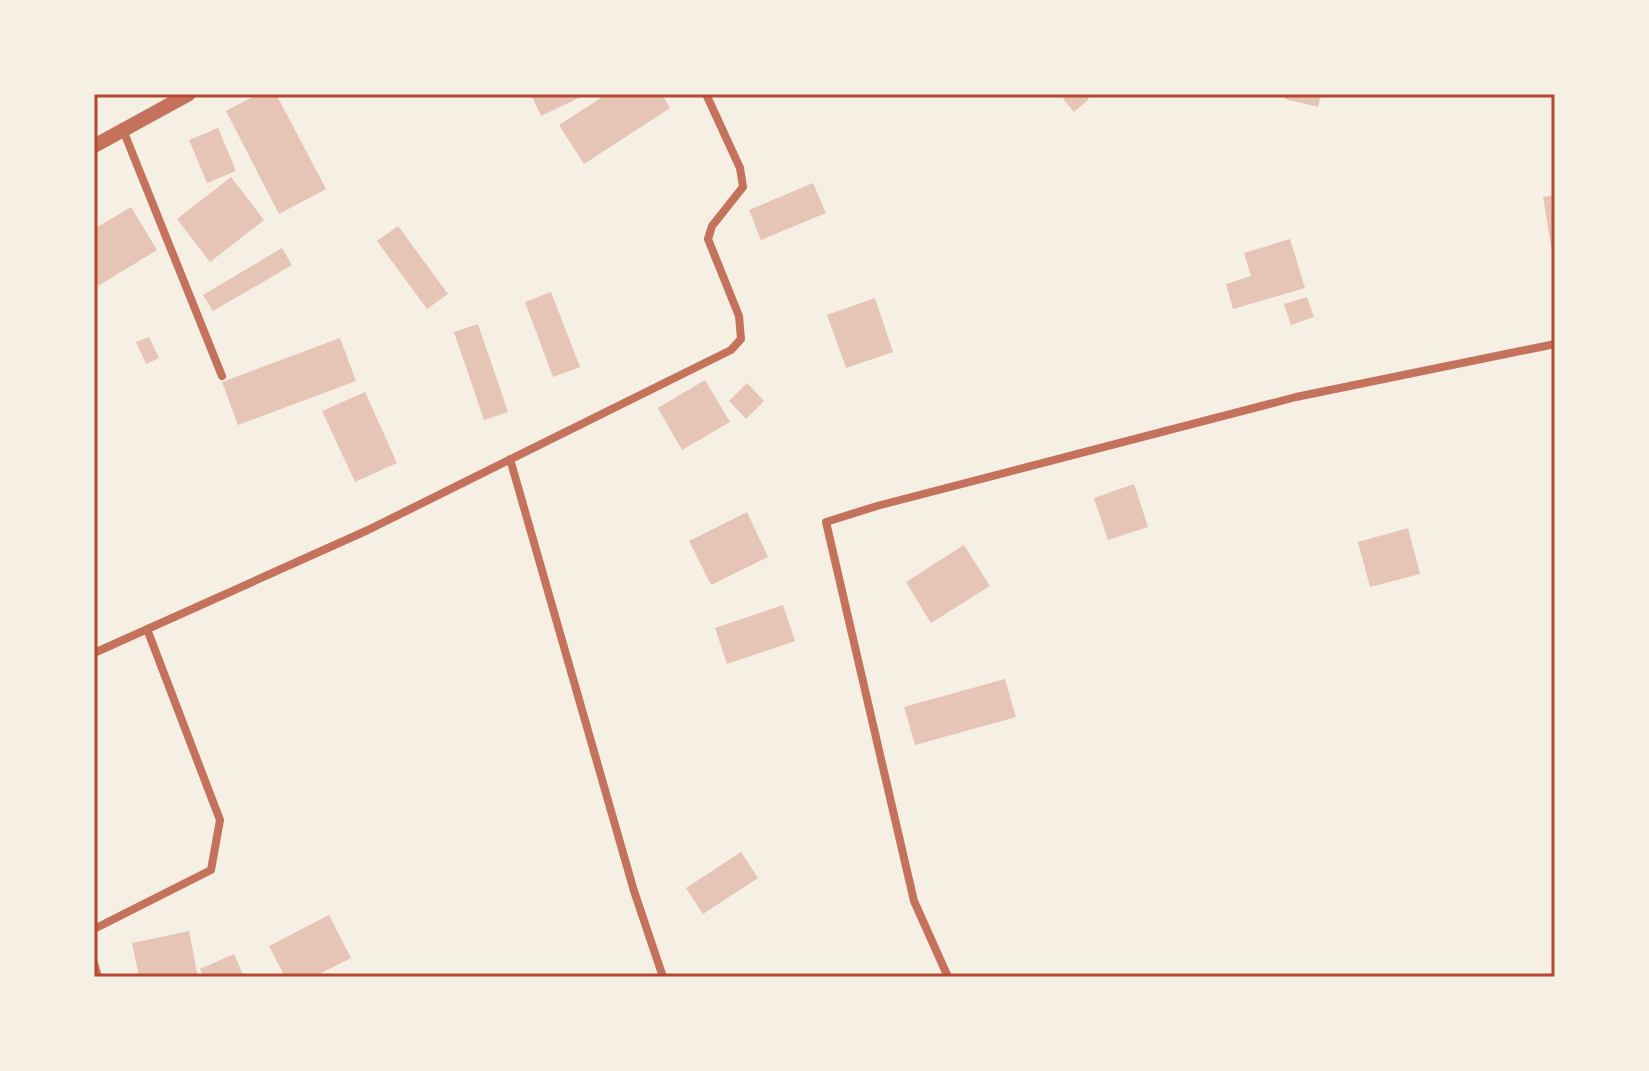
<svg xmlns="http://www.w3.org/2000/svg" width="1649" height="1071" font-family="'Roboto Condensed',sans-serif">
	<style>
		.building { fill: #e6c5b7 }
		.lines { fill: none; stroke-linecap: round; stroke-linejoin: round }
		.minor { stroke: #c5725c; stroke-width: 8 }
		.tertiary { stroke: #c5725c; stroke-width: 14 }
		.neatline { fill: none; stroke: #b5482f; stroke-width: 3 }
	</style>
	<rect width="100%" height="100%" fill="#f6efe4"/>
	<!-- building -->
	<path class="building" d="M258,94h18l50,95 -47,25 -53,-103z
		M531,94h56l-46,22z
		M607,94h55l8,14 -86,56 -25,-39z
		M1068,94h17l4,5 -15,13 -11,-13z
		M1286,94h35l-3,13 -33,-8z
		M218,128l18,43 -29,12 -18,-43z
		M231,177l33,43 -54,42 -33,-43z
		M813,183l13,30 -65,27 -12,-30z
		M1555,195v63h-2l-10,-61z
		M131,207l26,43 -59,36 -4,-7v-50z
		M398,226l50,68 -21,15 -50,-68z
		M1290,239l15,49 -72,21 -7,-25 25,-8 -7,-23z
		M282,248l10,17 -79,46 -10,-16z
		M551,292l29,75 -27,10 -28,-75z
		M1307,297l7,20 -23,8 -7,-21z
		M875,298l18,54 -47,16 -19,-53z
		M478,324l30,88 -24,8 -30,-88z
		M149,337l10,21 -13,6 -10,-22z
		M340,338l16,43 -118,44 -16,-43z
		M705,380l25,42 -48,28 -24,-42z
		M747,383l17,18 -18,18 -17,-18z
		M365,392l32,71 -42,19 -33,-71z
		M1134,484l14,43 -40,13 -14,-42z
		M747,512l21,45 -57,28 -22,-44z
		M1408,528l12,46 -50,13 -12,-45z
		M964,545l26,41 -59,37 -25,-41z
		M783,605l12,36 -68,23 -12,-36z
		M1005,679l11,38 -101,28 -11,-38z
		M741,852l17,26 -55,36 -17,-26z
		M329,915l22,43 -38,19h-28l-16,-31z
		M189,931l9,46h-59l-7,-34z
		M234,954l10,23h-41l-3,-8z"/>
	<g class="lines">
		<!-- minor -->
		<path class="minor" d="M123,130l99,246
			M510,459l124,432 29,86
			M94,653l274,-123 363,-180 10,-11 -2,-23 -31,-77 4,-13 31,-39 -3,-19 -34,-74
			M94,929l117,-59 9,-50 -73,-191
			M94,963l4,14
			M948,977l-34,-76 -88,-379 51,-16 419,-109 259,-53"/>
		<!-- tertiary -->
		<path class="tertiary" d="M94,146l95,-52"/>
	</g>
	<!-- border -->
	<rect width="1649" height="1071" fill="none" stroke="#f6efe4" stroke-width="192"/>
	<rect x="96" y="96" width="1457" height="879" class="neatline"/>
</svg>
